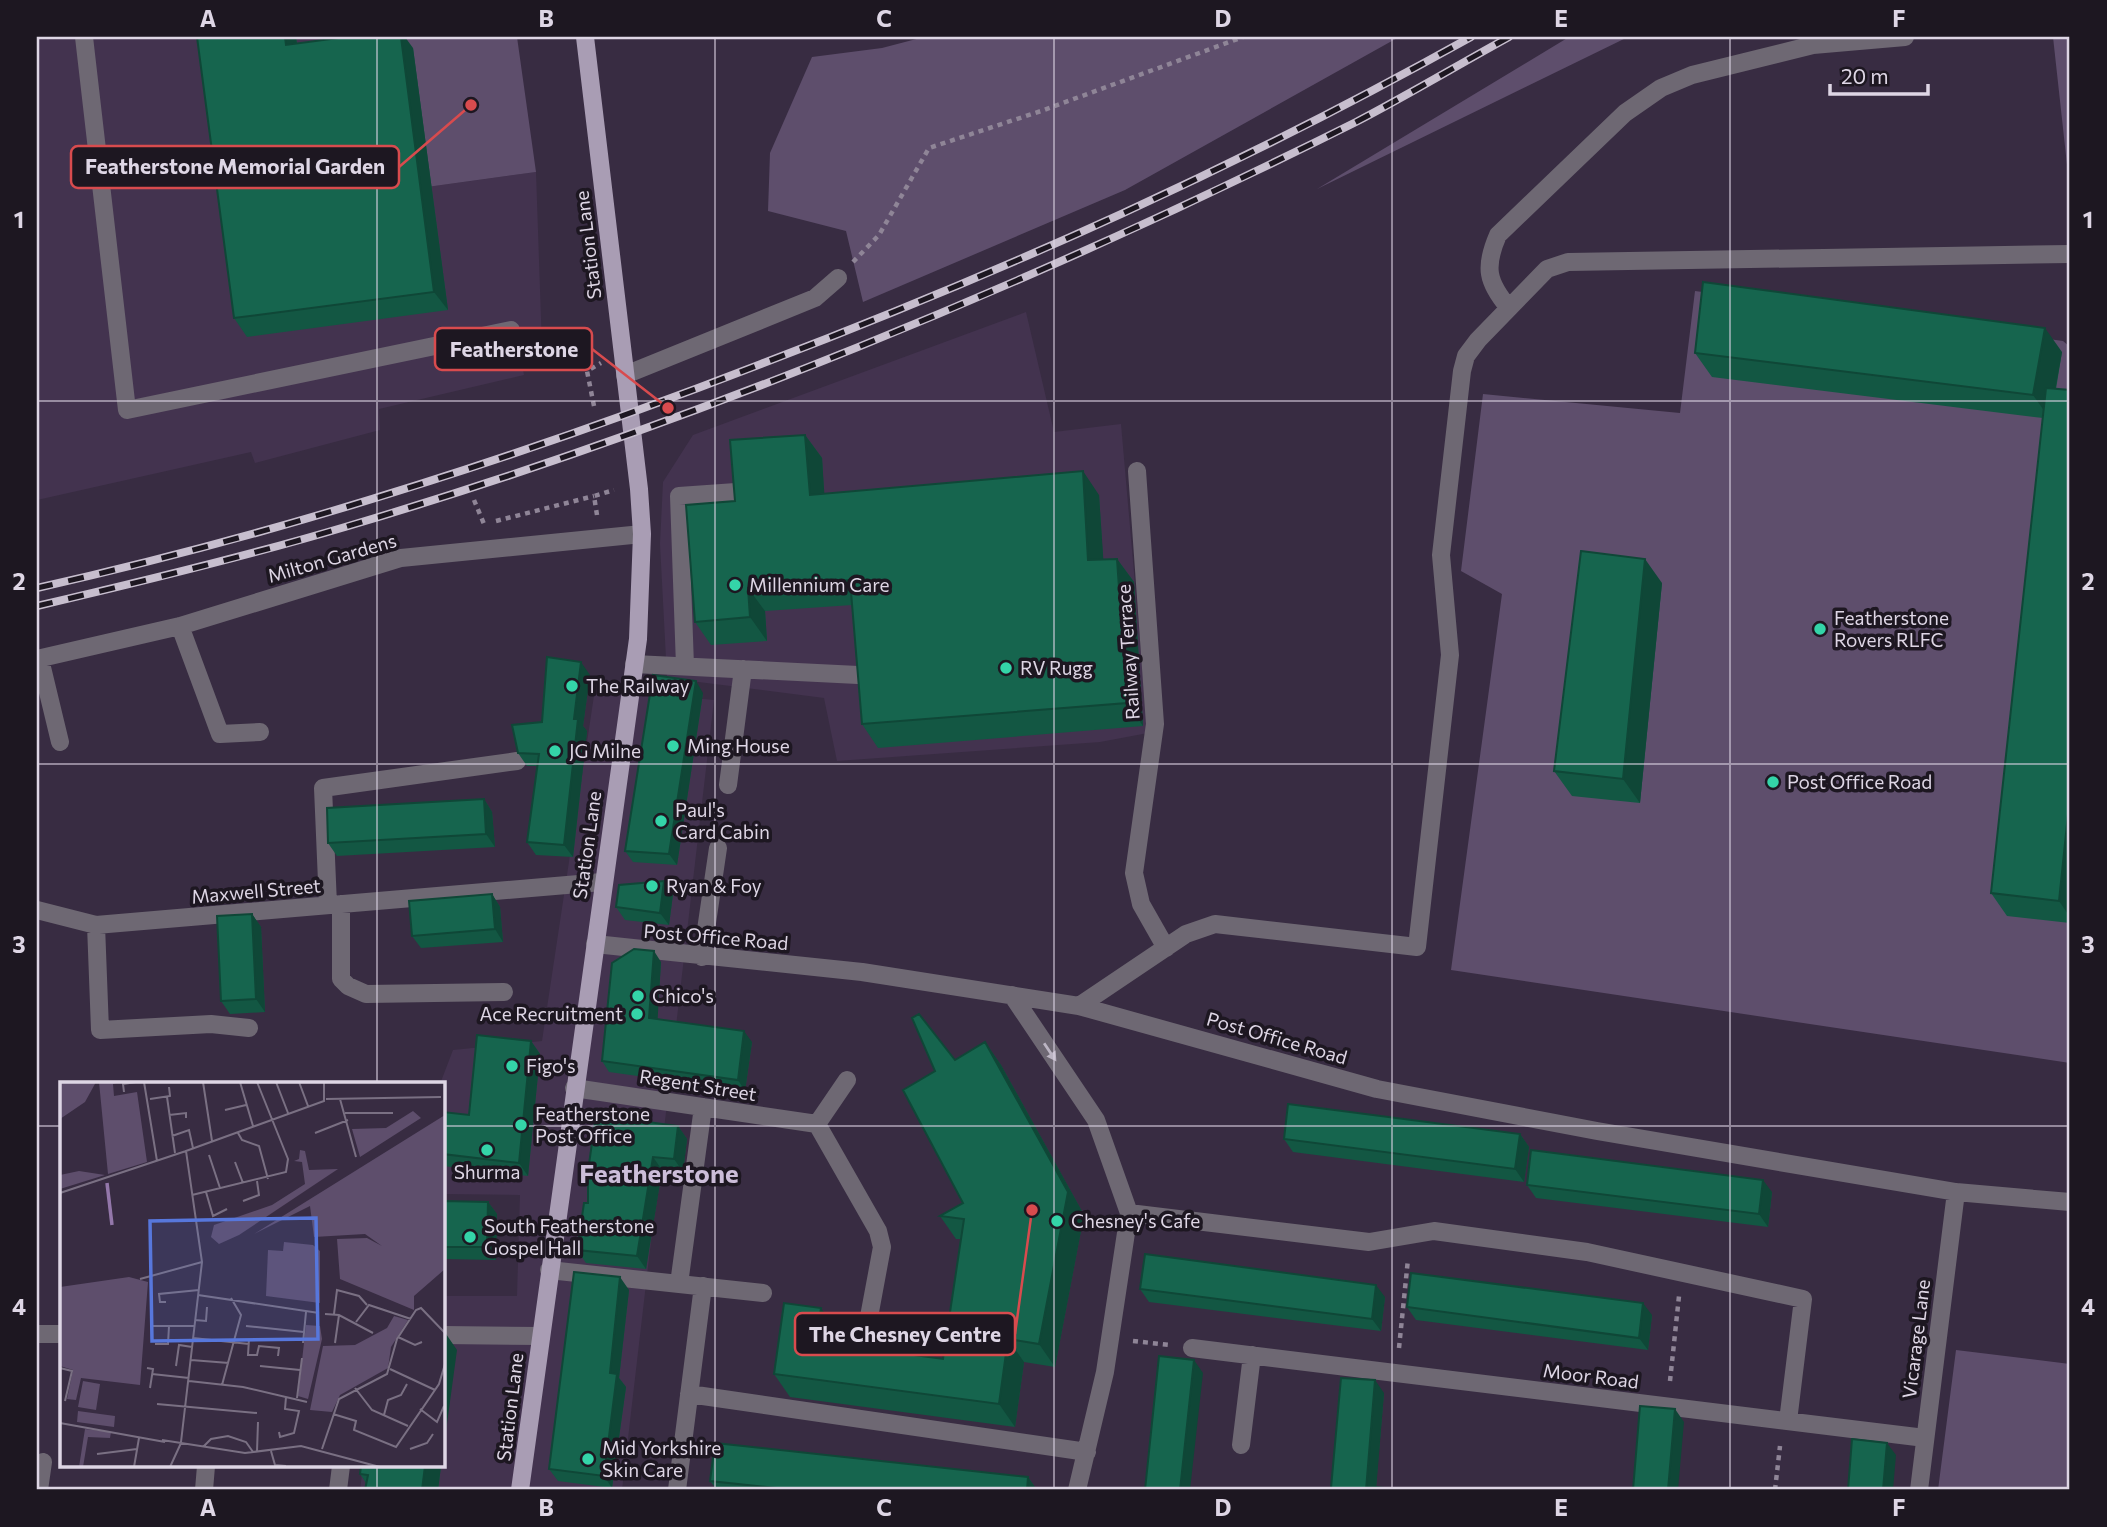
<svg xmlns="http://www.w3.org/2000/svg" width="2107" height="1527" font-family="Commissioner,sans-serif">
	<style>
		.built { fill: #43334f }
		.green { fill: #5e4e6c }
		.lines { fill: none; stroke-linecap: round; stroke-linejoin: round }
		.path { stroke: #8f8597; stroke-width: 4.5; stroke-dasharray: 5 5; stroke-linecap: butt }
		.minor { stroke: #6e6873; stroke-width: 18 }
		.major { stroke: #a99db4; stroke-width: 18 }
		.rail-casing { stroke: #c7bece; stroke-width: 8 }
		.rail { stroke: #1d1721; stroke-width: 5; stroke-dasharray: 16; stroke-linecap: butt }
		.wall { fill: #135743 }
		.shaded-wall { fill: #0f4737 }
		.building { fill: #16654e; stroke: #0f4737; stroke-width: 2 }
		.oneway { fill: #bcb5c3 }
		.grid { fill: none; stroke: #ded6e5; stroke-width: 2; stroke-opacity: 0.55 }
		.poi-dot { fill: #34d4a8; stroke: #1d1721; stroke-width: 2.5 }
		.labels { text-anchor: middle; stroke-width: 7; stroke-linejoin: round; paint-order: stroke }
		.street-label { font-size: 19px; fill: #ded6e5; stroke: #1d1721 }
		.poi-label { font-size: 19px; fill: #ded6e5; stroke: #1d1721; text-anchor: start }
		.district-label { font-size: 26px; font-weight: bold; fill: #ccbdd9; stroke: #1d1721 }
		.inset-river { fill: none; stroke: #9377aa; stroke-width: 3.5 }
		.inset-road { fill: none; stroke: #7a7083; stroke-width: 2 }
		.view { fill: #5777dc; fill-opacity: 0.15; stroke: #5777dc; stroke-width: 3.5 }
		.inset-edge { fill: none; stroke: #ded6e5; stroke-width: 3.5 }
		.leader { fill: none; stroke: #d84b4e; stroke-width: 2.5 }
		.callout-dot { fill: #d84b4e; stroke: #1d1721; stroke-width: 2.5 }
		.callout { fill: #1d1721; stroke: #d84b4e; stroke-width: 2.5 }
		.callout-label { font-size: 21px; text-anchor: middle; font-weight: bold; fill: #ded6e5 }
		.neatline { fill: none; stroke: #ded6e5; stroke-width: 2.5 }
		.grid-label { font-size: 23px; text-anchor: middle; font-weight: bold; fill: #ded6e5 }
	</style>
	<rect width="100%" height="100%" fill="#382c42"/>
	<!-- built -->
	<path class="built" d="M37,37h369l21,150 109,-15 6,176 -21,10 3,17 -145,34 1,21 -125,33 -4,-11 -214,48z
		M1026,312l28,120 67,-8 27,309 -48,9 -263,19 -13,-63 -157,-20 -7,-134 3,-62 30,-47z
		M595,689l119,11 -92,790h-262l3,-24h80v-170h74l3,-101 -77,-1 -3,-110 13,-34 89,-9z"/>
	<!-- green -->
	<path class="green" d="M406,37h111l19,135 -109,15z
		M924,37h475l-274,153 -262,112 -17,-71 -78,-20 2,-58 42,-96 70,-9z
		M1569,37h59l-311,152z
		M2053,37h17v155z
		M1695,291l368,50 7,6v716l-619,-93 51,-376 -41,-23 22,-177 197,19z
		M1956,1350l114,14v126h-132z"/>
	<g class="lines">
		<!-- path -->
		<path class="path" d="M853,262l26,-27 50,-87 112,-37 202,-74
			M594,406l-7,-35 14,-8
			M474,500l10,24
			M597,515l-3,-19 20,-6
			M496,521l98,-25
			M1133,1341l37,4
			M1399,1348l9,-89
			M1670,1381l9,-85
			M1775,1490l5,-44"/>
		<!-- minor -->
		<path class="minor" d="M84,37l43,373 384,-80
			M1509,308c-22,-26 -25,-41 -11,-73l127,-122 36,-25 31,-13 121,-30 92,-8
			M625,375l190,-77 23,-20
			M1137,471l18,253 -21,149 7,31 25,44
			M180,626l40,108 40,-2
			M37,659l143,-33 221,-68 241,-24
			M40,659l20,83
			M634,664l224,11
			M685,666l-6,-170 57,-4
			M728,785l15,-116
			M341,904v75l7,7 18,8 138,-2
			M328,905l-5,-117 194,-27
			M37,910l59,15 506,-43
			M96,925l4,105 111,-6 38,4
			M595,944l267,28 217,34 298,83 220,42 359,61 114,10
			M702,957l16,-109
			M1012,995l84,125 33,93 -24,159 -28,118
			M1079,1006l107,-72 29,-10 202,23 33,-292 -9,-100 21,-184 4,-15 12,-16 69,-71 21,-7 502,-8
			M847,1080l-30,44 61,107 4,16 -13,70 2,8 81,13
			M574,1088l243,36
			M1129,1213l240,29 65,-11 153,21 216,47 -15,122
			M549,1270l214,23
			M679,1284l24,-177
			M37,1334h24
			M443,1335l97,1
			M1192,1348l733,90
			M689,1394l398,58
			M1241,1445l11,-90
			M39,1490l4,-28
			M204,1490l2,-24
			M338,1490l3,-24
			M677,1490l26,-204
			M1919,1490l37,-298"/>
		<!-- major -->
		<path class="major" d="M520,1490l118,-851 4,-105 -3,-45 -54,-452"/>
		<defs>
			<path id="rail" d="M37,588c246,-55 489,-133 724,-224 247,-94 479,-198 710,-327
				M37,606c103,-24 207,-49 308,-79 343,-101 691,-245 1011,-405 52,-27 102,-57 153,-85"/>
		</defs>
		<!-- rail casing -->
		<use href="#rail" class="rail-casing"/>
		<!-- rail -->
		<use href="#rail" class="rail"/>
	</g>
	<!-- wall -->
	<path class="wall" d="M197,37h99l1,6 116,5 35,262 -201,27 -13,-19z
		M2062,352l-6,37 14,1v533l-63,-7 -16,-23 52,-475 -331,-41 -17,-24z
		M805,435l17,23 2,36 275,1 4,64h14l17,23 9,144 -265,22 -16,-24 -10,-119 -87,6 2,30 -56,4 -16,-23 40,-121z
		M1662,583l-22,220 -68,-7 -18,-25z
		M590,675l-7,51 4,5 -14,126 -37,-2 -9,-13 10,-76h-10l-9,-13 24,-31z
		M703,693l-26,172 -44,-3 -8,-11z
		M484,799l8,13 3,35 -158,9 -9,-13z
		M492,894l8,13 3,35 -82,6 -9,-12z
		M673,894l-4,31 -44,-5 -9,-13z
		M252,914l9,13 4,85 -35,2 -9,-13z
		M661,962l-4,57 95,23 -7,49 -136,-19 -7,-11z
		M531,1041l9,13 -12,122 -85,-10v-54l26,3z
		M985,1042l16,23 83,150 -29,152 -31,-5 -9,65 -225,-30 -16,-23 63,-43 -2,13 108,15 18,-120h-5l-16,-23 23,-13 -28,-132z
		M678,1126l9,13 -4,33 -21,-2 -16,99 -60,-6 -9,-13 11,-47z
		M1520,1134l9,13 -5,35 -231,-30 -9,-13z
		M1527,1185l245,7 -4,35 -232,-29z
		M443,1201l45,1 9,12 -1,46 -53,-1z
		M1140,1289l245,8 -4,34 -232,-29z
		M629,1290l-10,88 7,9 -14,101 -54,-7 -9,-12z
		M1407,1307l245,8 -4,35 -232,-30z
		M1384,1393l-8,94 28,3h-71l-2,-2z
		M361,1466h80l-3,24h-73l1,-7 -6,-9z
		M1028,1477l9,13h-320l-7,-9z"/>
	<!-- shaded-wall -->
	<path class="shaded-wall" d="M285,37h11l3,26 -13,-18z
		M401,37h4l8,11 35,262 -14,-18z
		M2045,328l17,24 -12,67 -17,-24z
		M805,435l17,23 4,61 -16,-24z
		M1083,471l16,24 6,89 -17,-24z
		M1117,559l17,23 9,144 -16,-23z
		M1645,559l17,24 -22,220 -17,-24z
		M748,588l17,23 2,30 -17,-24z
		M581,662l9,13 -7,51 4,5 -14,126 -9,-12 10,-126z
		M696,681l7,12 -26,172 -8,-11z
		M2070,795v122l-11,-16z
		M484,799l8,13 3,35 -9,-13z
		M664,881l9,13 -4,31 -9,-12z
		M492,894l8,13 3,35 -8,-13z
		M252,914l9,13 4,85 -9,-13z
		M654,951l7,11 -4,67 -8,-11z
		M744,1031l8,11 -7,49 -7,-11z
		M531,1041l9,13 -12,122 -9,-13z
		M985,1042l16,23 83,150 -29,152 -16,-23z
		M678,1126l9,13 -4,33 -9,-13z
		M1520,1134l9,13 -5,35 -9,-13z
		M653,1157l9,13 -16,99 -9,-13z
		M1763,1180l9,12 -4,35 -9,-13z
		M488,1202l9,12 -1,46 -9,-13z
		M620,1277l9,13 -10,88 7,9 -14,101 -8,-12 6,-103z
		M1376,1285l9,12 -4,34 -9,-12z
		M1643,1303l9,12 -4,35 -9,-12z
		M821,1308l16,23 -5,34 -16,-23z
		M444,1331l13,19 -14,103v-115z
		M1008,1339l16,23 -9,65 -16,-23z
		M1194,1360l9,13 -13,117h-10z
		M1375,1380l9,13 -8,97h-10z
		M1675,1409l9,13 -6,68h-10z
		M1887,1443l9,12 -3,35h-10z
		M425,1466h16l-3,24h-16z
		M1028,1477l9,13h-10z"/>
	<!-- building -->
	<path class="building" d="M197,37h88l1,8 60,-8h55l33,255 -200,26z
		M1703,282l342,46 -12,67 -338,-42z
		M2046,388l24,2v405l-11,106 -68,-8z
		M805,435l5,60 273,-24 5,89 29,-1 10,144 -265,21 -12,-144 -102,8 2,29 -55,5 -9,-117 49,-4 -5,-61z
		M1581,551l64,8 -22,220 -69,-8z
		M547,657l34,5 -7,57h4l-14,126 -37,-3 12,-88 -21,-1 -6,-28 30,-3z
		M653,675l43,6 -27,173 -44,-3z
		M484,799l2,35 -158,9 -1,-35z
		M664,881l-4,32 -44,-6 3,-22z
		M492,894l3,35 -83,7 -3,-35z
		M252,914l4,85 -35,2 -4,-85z
		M634,949l20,2 -5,67 95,13 -6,49 -136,-19 10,-98z
		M919,1014l36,46 30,-18 83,150 -29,152 -31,-5 -9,65 -225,-30 10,-71 37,5 -5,34 127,17 21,-140 -24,-3 23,-13 -60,-113 32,-19 -23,-53z
		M477,1035l54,6 -12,122 -76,-9v-42l26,3z
		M1288,1104l232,30 -5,35 -231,-30z
		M596,1115l82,11 -4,33 -21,-2 -16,99 -60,-6 7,-47h4v-32z
		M1531,1150l232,30 -4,34 -232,-29z
		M443,1201l45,1 -1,45h-44z
		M1145,1254l231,31 -4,34 -232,-30z
		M574,1272l46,5 -10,96 7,1 -13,102 -55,-7z
		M1411,1273l232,30 -4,35 -232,-31z
		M1159,1356l35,4 -14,130h-35z
		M1341,1378l34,2 -9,110 -35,-2z
		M1640,1406l35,3 -7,81h-35z
		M1852,1439l35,4 -4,47h-35z
		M715,1443l313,34 -1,13h-231l-86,-9z
		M361,1466h64l-3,24h-57l3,-15 -8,-1z
		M1374,1487l30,3h-30z"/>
	<!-- one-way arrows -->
	<defs><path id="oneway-solid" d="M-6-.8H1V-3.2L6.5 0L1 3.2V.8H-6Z" transform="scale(1.75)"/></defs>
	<use class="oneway" href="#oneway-solid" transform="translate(1050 1052) rotate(56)"/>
	<!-- grid -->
	<path class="grid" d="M377,37v1047M715,37v1453M1054,37v1453M1392,37v1453M1730,37v1453M37,401h2033M37,764h2033M37,1126h24M443,1126h1627M377,1466v24"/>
	<!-- markers -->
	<g class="poi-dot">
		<circle cx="735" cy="585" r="7"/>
		<circle cx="1820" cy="629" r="7"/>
		<circle cx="1006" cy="668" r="7"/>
		<circle cx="572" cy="686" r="7"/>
		<circle cx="673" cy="746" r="7"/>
		<circle cx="555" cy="751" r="7"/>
		<circle cx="1773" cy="782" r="7"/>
		<circle cx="661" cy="821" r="7"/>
		<circle cx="652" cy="886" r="7"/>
		<circle cx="638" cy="996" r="7"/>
		<circle cx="637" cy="1014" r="7"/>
		<circle cx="512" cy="1066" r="7"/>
		<circle cx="521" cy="1125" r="7"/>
		<circle cx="487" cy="1150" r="7"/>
		<circle cx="1057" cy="1221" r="7"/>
		<circle cx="470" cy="1237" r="7"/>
		<circle cx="588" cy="1459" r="7"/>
	</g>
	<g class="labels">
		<!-- street labels -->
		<g class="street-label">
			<text transform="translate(588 245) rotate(-97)" y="7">Station Lane</text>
			<text transform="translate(332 558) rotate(-16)" y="7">Milton Gardens</text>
			<text transform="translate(1128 652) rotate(-94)" y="7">Railway Terrace</text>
			<text transform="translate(587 845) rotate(-82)" y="7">Station Lane</text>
			<text transform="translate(256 891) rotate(-5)" y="7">Maxwell Street</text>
			<text transform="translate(716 937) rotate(5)" y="7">Post Office Road</text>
			<text transform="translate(1277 1038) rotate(16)" y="7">Post Office Road</text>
			<text transform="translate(698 1085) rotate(9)" y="7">Regent Street</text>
			<text transform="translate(1916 1339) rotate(-83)" y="7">Vicarage Lane</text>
			<text transform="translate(1591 1376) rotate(7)" y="7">Moor Road</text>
			<text transform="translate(510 1407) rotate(-83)" y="7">Station Lane</text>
		</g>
		<!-- poi labels -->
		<g class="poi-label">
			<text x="749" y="592">Millennium Care</text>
			<text x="1834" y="625">Featherstone<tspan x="1834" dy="22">Rovers RLFC</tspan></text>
			<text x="1020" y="675">RV Rugg</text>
			<text x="586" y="693">The Railway</text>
			<text x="687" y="753">Ming House</text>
			<text x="569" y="758">JG Milne</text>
			<text x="1787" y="789">Post Office Road</text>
			<text x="675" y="817">Paul's<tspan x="675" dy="22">Card Cabin</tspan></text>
			<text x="666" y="893">Ryan &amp; Foy</text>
			<text x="652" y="1003">Chico's</text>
			<text x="623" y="1021" text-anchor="end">Ace Recruitment</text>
			<text x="526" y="1073">Figo's</text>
			<text x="535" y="1121">Featherstone<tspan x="535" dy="22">Post Office</tspan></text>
			<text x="487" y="1179" text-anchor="middle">Shurma</text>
			<text x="1071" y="1228">Chesney's Cafe</text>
			<text x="484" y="1233">South Featherstone<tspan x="484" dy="22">Gospel Hall</tspan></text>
			<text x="602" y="1455">Mid Yorkshire<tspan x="602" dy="22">Skin Care</tspan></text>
		</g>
		<!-- district labels -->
		<g class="district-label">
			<text x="659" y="1183">Featherstone</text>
		</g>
	</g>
	<!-- overview -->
	<g transform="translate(60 1082)">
		<rect width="385" height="385" fill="#382c42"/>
		<path d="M0,0h36l-11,20 -25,17zM39,0h21l-7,2 1,12 23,-4 10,70 -39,12zM353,29l8,7 -61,39 -8,-28 34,-1zM385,33v154l-31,27v14l-74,-31 -3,-40 30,-1 15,8 -17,-12 -51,3 -4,-31 -56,28zM240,68l5,1 4,19 29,-1 -99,66 -20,9 -8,-7 3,-12 58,-20 33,-21 -3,-22 -8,-1 5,-2zM19,89l26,4 -45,14v-14zM224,160l29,3 7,6v52l-54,-7 2,-46 15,1zM69,195l19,5 -8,103 -59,-7 -5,22 -9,-1 6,-29 -13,-4v-79zM334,234l14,4 -17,27 -3,21 -48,27 -8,17 -22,-2 13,-64 32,-1 32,-17zM246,243l14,1 2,13 -14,60 -10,-3zM23,299l17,3 -4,26 -18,-3zM18,329l37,5 -1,11 -37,-5zM25,347l26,3 -1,6 -22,-1 -5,30h-4z" fill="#5e4e6c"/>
		<path class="inset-river" d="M47,101l5,42"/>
		<path class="inset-road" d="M84,0l13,79M143,0l9,59M180,0l13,44M216,0l12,31M239,0l9,24M64,10l-1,-8 13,-2M107,15l8,56M90,17l20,-3 -1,-9M266,17l115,-2M280,17l16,58M165,28l21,-5M285,31h48M109,33l17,-2v5M178,51l4,7 17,6 9,33M255,51l33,-13M112,54l17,-6 4,18M149,73l11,33M175,80l8,21M146,110l7,24 14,-7M0,111l126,-42M132,113l94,-23 2,-13 -31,-77M183,119l16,-6 -2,-14M80,197l62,-17M138,213l121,18M106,220h-6l-1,-8 40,-4M265,232l14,1 34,18M274,232l3,-24 22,6 8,9M135,238l11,1 1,-14M296,240l13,-17 42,14M90,244h45M186,244l58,6M338,255l17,8 7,-3M133,256l56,6M189,257l-1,16h9l2,-9 20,2 -1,8M243,261l3,-31M275,261l4,-28M95,262h13l1,-18M131,278l38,3M116,284l3,-21 13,2M200,284l40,4M0,286l12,3 -7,30M87,286l6,1 -3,19M330,287l45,21M92,292l37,4M129,299l54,6 64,15M162,303l19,-70 -10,-17M295,306l17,22 36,16M237,316l5,-40M97,322l100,9M360,327l17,13 7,-16M273,332l23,7 -2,9 42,17 43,-63 6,-20M324,333l4,-15 13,-5 6,-11M0,341l105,19M219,350l1,5 14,-4 5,-22 -14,-2 1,-12M102,358l83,13 56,-7 79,21M121,360l21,-180 -16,-111 138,-50v-19M143,365l8,-8 17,-3 18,6 7,10M262,367l17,-50 48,-25 10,-35 19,-29 5,-2 24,25M350,367l17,-6 6,-9M197,369l1,-29M211,369l4,14 11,1M37,372l40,-5M74,385l5,-29M110,385l11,-24"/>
		<path class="view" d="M256,136l2,121 -166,2 -2,-120z"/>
		<rect width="385" height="385" class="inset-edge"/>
	</g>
	<!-- callouts -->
	<path class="leader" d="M471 105L399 167M668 408L592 349M1032 1210L1015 1334"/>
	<g class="callout-dot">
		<circle cx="471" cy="105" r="7"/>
		<circle cx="668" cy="408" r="7"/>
		<circle cx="1032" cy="1210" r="7"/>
	</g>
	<g class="callout">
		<rect x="71" y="146" width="328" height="42" rx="7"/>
		<rect x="435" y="328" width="157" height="42" rx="7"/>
		<rect x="795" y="1313" width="220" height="42" rx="7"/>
	</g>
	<g class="callout-label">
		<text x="235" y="174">Featherstone Memorial Garden</text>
		<text x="514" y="357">Featherstone</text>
		<text x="905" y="1342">The Chesney Centre</text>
	</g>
	<!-- border -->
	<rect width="2107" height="1527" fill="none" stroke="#1d1721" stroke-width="77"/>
	<!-- scale -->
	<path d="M1830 84v10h98v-10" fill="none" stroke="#ded6e5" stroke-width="3.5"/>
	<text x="1841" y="84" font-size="21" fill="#ded6e5" stroke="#1d1721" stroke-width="5" paint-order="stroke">20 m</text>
	<rect x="38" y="38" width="2030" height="1450" class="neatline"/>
	<g class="grid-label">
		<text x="208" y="27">A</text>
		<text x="546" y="27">B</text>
		<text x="884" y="27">C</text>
		<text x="1223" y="27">D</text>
		<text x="1561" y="27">E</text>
		<text x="1899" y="27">F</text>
		<text x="19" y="228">1</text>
		<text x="2088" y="228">1</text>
		<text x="19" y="590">2</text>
		<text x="2088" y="590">2</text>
		<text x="19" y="953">3</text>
		<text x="2088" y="953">3</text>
		<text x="19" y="1315">4</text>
		<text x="2088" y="1315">4</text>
		<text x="208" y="1516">A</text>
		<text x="546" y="1516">B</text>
		<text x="884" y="1516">C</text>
		<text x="1223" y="1516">D</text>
		<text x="1561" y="1516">E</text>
		<text x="1899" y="1516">F</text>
	</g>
</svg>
